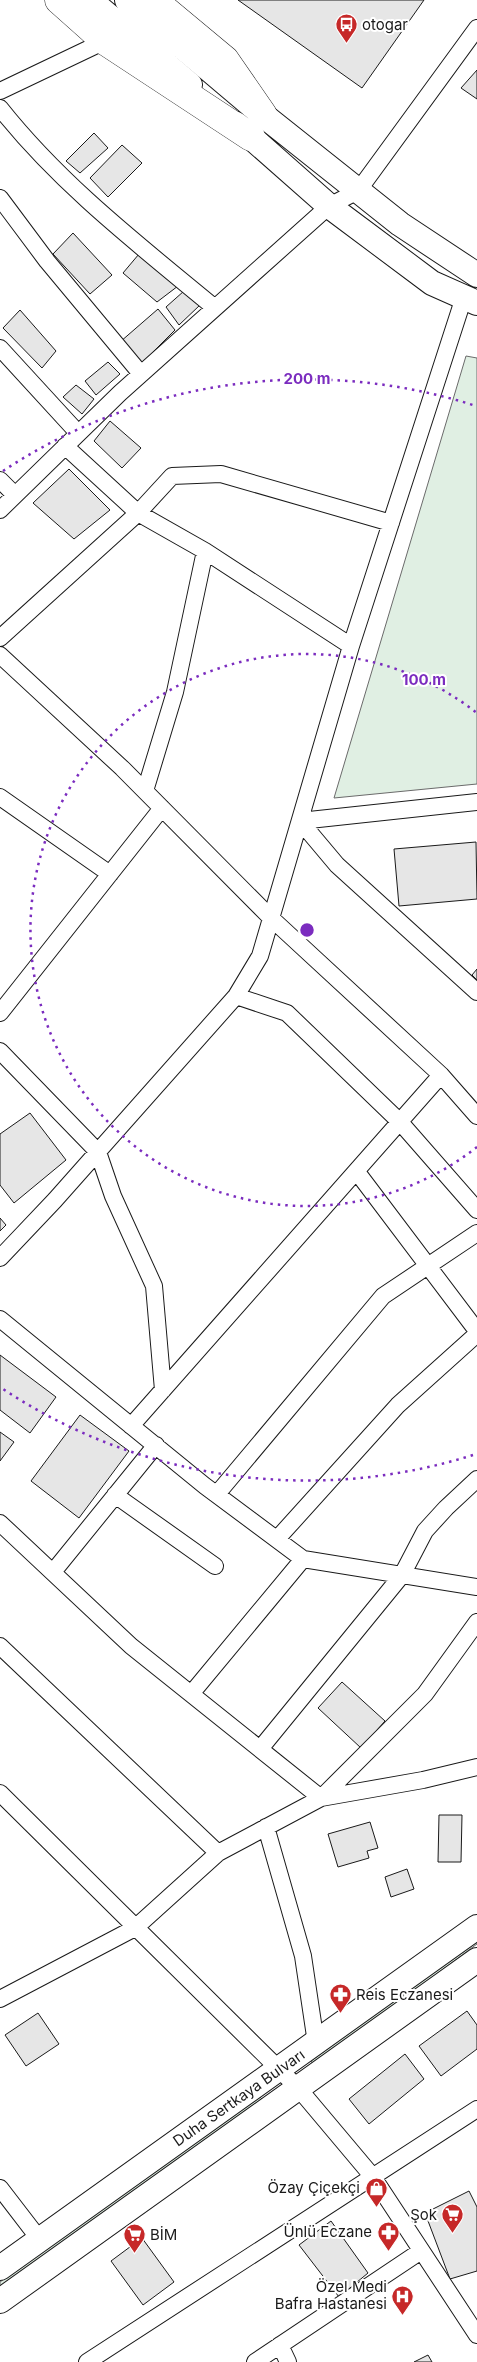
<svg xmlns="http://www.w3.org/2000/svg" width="477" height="2362" font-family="Inter,sans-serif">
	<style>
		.green { fill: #e0efe3; stroke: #6a6a6a }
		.building { fill: #e6e6e6; stroke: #1a1a1a }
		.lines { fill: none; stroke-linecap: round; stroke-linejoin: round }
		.street-casing { stroke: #1a1a1a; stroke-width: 18 }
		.secondary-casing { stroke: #1a1a1a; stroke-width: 26 }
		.highway-casing { stroke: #1a1a1a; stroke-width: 29 }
		.street { stroke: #fff; stroke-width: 16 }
		.secondary { stroke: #fff; stroke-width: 24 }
		.highway { stroke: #fff; stroke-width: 28 }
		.ring { fill: none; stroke: #7b2cbf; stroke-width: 2.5; stroke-dasharray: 2.5 5 }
		.labels { text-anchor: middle; stroke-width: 4; stroke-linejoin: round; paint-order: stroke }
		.poi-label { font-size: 15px; fill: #1a1a1a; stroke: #fff; text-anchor: end }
		.street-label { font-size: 15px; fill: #1a1a1a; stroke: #fff }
		.centre { fill: #7b2cbf; stroke: #fff; stroke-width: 2.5 }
		.ring-label { font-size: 15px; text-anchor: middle; font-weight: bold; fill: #7b2cbf; stroke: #fff; stroke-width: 4; stroke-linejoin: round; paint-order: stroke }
	</style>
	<rect width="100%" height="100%" fill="#fff"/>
	<!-- green -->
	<path class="green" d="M466,356l11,2v426l-143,14z
		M477,1938v6l-163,121 -3,-4z
		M260,2097l3,3 -263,188v-6z"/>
	<!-- building -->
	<path class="building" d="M238,0h186l-62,88z
		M477,70v29l-16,-11z
		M94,133l14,15 -28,25 -14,-12z
		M122,145l20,18 -34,34 -18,-19z
		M73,233l39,42 -22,19 -37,-40z
		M139,254l39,32 -21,16 -34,-29z
		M184,291l16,14 -21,20 -13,-18z
		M158,309l17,21 -33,33 -22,-21z
		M20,310l36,41 -14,17 -39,-40z
		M108,362l12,12 -24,21 -11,-14z
		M76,385l18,14 -12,15 -19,-17z
		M110,421l31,27 -19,20 -28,-27z
		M69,469l41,41 -36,29 -41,-36z
		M476,842l1,57 -78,7 -5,-57z
		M477,969v11l-5,-5z
		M30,1113l36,47 -52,43 -14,-18v-51z
		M0,1218l6,7 -6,6z
		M0,1355l56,42 -26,36 -30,-23z
		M80,1415l49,36 -50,67 -48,-37z
		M0,1432l14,10 -14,19z
		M342,1682l43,39 -24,27 -43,-40z
		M439,1815h23l-1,47h-23z
		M370,1822l8,26 -11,3 2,7 -31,9 -10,-33z
		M407,1869l7,20 -23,8 -6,-20z
		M467,2011l10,14v24l-36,27 -22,-30z
		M38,2013l21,31 -33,22 -21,-31z
		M405,2054l19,25 -55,45 -20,-25z
		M469,2191l8,16v64l-27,8 -25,-66z
		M331,2221l37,52 -29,24 -40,-52z
		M142,2238l32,44 -31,23 -32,-44z
		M428,2355l4,7h-18z"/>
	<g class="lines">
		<defs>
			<path id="street" d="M0,91l105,-50
				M0,108c61,77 139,137 215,200
				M0,198l47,63 94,113
				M0,348l78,85
				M65,446l73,67 34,-37 49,-2 170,49
				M0,480l15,15
				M0,510l120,-117 209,-187 29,-15 119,-163
				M0,638l138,-125 67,38 146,95
				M0,655l122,113 149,150 170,157 36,41
				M145,791l30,-99 30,-141
				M0,797l110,77
				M300,821l37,44 140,127
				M300,821l177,-19
				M236,996l51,17 113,109 77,88
				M0,1013l162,-205
				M0,1051l98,101 15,44 41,90 9,104
				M357,1172l120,159
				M0,1258l55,-58 181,-204 24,-40 91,-310 113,-349
				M0,1319l205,167 98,73 174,28
				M131,1426l310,-351
				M217,1494l166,-198 94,-63
				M115,1495l100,71
				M0,1523l131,123 190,152 102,-18 54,-13
				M277,1539l121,-134 79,-71
				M53,1572l103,-127
				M0,1646l218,207
				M191,1694l112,-135
				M260,1749l142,-174 23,-44 21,-23 31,-29
				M0,1793l299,296 74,88 104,158
				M266,1827l37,129 13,87
				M0,1999l135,-71 83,-75 103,-55 104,-104 52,-72
				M0,2188l40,52
				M280,2345l8,17
				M87,2362l390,-253
				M255,2362l166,-111"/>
			<path id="secondary" d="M90,0l100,85
				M127,0l136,115 137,109 77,51
				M236,124l93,82 103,77 45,20
				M0,2268l477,-341
				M0,2301l477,-341"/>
			<path id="highway" d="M59,0l46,41 146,96
				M153,0l72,60 38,55"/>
		</defs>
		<!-- street casing -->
		<use href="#street" class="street-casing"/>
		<!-- secondary casing -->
		<use href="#secondary" class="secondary-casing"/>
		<!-- highway casing -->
		<use href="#highway" class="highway-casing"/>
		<!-- street -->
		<use href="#street" class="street"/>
		<!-- secondary -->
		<use href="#secondary" class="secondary"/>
		<!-- highway -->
		<use href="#highway" class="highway"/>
	</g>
	<!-- distance rings -->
	<g class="ring">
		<path d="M477 1147A276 276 0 1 1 477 713"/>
		<path d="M473 1455A551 551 0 0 1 3 1389M3 471A551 551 0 0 1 473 405"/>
	</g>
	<!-- icons -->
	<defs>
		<symbol id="bus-pin" viewBox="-11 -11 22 30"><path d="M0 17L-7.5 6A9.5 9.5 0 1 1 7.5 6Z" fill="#c62828" stroke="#fff"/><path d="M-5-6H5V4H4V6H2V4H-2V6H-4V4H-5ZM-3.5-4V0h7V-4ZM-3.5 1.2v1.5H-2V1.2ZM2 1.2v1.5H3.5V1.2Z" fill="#fff"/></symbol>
		<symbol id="pharmacy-pin" viewBox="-11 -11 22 30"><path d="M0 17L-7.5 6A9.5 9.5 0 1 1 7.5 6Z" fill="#c62828" stroke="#fff"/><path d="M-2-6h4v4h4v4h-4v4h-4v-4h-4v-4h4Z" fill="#fff"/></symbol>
		<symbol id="shop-pin" viewBox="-11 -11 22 30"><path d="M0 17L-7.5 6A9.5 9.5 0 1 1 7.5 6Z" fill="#c62828" stroke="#fff"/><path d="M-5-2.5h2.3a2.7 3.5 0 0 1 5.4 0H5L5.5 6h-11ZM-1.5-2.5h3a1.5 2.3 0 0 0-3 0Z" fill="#fff"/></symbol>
		<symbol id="supermarket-pin" viewBox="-11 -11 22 30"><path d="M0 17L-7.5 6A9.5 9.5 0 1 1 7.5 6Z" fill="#c62828" stroke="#fff"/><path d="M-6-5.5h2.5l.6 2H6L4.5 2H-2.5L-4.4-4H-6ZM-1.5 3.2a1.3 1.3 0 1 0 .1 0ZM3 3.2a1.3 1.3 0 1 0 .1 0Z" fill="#fff"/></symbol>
		<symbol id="hospital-pin" viewBox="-11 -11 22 30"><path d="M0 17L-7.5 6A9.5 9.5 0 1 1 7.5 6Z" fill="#c62828" stroke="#fff"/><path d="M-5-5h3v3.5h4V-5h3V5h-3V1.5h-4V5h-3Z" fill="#fff"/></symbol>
	</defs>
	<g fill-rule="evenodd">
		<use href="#bus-pin" x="334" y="12" width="25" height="34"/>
		<use href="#pharmacy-pin" x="328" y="1982" width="25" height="34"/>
		<use href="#shop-pin" x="364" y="2176" width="25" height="34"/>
		<use href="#supermarket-pin" x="440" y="2202" width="25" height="34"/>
		<use href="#pharmacy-pin" x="376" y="2220" width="25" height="34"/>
		<use href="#supermarket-pin" x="122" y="2222" width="25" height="34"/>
		<use href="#hospital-pin" x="390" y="2284" width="25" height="34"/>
	</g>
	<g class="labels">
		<!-- poi labels -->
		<g class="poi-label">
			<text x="362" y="30" text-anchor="start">otogar</text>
			<text x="356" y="2000" text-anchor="start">Reis Eczanesi</text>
			<text x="360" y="2193">Özay Çiçekçi</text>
			<text x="437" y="2220">Şok</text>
			<text x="372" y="2237">Ünlü Eczane</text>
			<text x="150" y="2240" text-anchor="start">BİM</text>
			<text x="387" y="2292">Özel Medi<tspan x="387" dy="17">Bafra Hastanesi</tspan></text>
		</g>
		<!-- street labels -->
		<g class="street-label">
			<text transform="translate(239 2098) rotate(-35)" y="5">Duha Sertkaya Bulvarı</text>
		</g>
	</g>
	<circle cx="307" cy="930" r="8" class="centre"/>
	<g class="ring-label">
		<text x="307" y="384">200 m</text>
		<text x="424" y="685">100 m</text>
	</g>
</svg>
